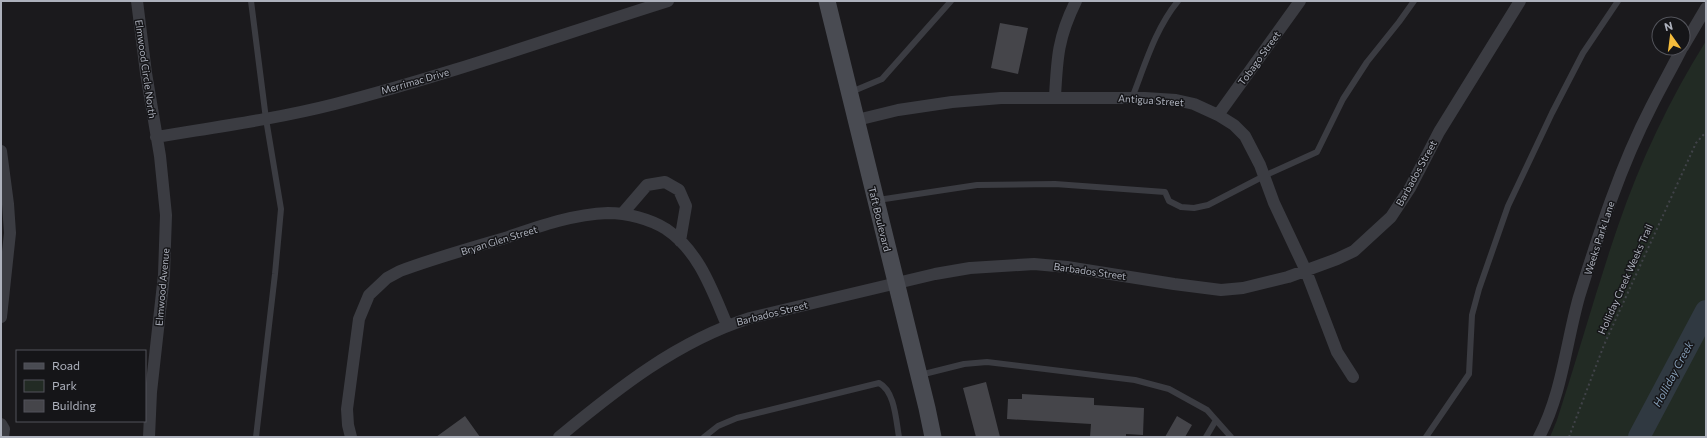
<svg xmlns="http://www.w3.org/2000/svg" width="1707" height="438" font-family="Commissioner,sans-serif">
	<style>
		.green { fill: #222b24 }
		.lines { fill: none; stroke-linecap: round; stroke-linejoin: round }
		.river { stroke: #303941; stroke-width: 22 }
		.building { fill: #45454a }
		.path { stroke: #414349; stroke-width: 2; stroke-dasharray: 2 3; stroke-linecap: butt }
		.lane { stroke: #3b3c42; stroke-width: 6 }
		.street { stroke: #3b3c42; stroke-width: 12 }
		.secondary { stroke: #494b52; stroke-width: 17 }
		.labels { text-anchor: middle; stroke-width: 3; stroke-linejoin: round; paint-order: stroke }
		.street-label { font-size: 10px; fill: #adb1bc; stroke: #151518 }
		.water-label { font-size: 11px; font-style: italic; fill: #859eb7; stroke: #151518 }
	</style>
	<rect width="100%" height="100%" fill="#1b1a1d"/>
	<!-- green -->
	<path class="green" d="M1706,41v396h-156l7,-17c21,-64 39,-130 61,-194 22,-64 52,-128 88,-185z"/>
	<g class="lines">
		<!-- river -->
		<path class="river" d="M1639,437l67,-126"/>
	</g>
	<!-- building -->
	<path class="building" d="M1000,23l28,5 -10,46 -27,-6z
		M986,382l8,31 6,24h-24l-13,-49z
		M1022,394l72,4v7l50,3 -1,27 -17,-1v3h-36l1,-13 -84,-5 1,-20h14z
		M465,416l15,21h-44z
		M1177,416l15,9 -7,12h-20z"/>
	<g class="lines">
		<!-- path -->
		<path class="path" d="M1569,437l35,-92 92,-202 10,-11"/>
		<!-- lane -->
		<path class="lane" d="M251,1l15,118 15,90 -6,65 -19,163
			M851,92l31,-13 69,-78
			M1132,98c13,-33 23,-69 46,-97
			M878,200l99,-15 78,-1 110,8 4,9 12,6 13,1 14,-3 56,-29 53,-24 26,-53 24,-37 32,-40 15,-21
			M920,375l44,-11 23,-2 148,18 34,9 38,21 24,27
			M704,437l14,-11 19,-8 142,-35c16,8 17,38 20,54
			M1206,437l10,-17
			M1426,437l43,-63 3,-59 7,-26 29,-83 44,-93 31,-60 35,-52"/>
		<!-- street -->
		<path class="street" d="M137,1l9,72 14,83 6,59 -2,60 -13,117 -2,45
			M1683,47l23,-39
			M1055,97c2,-39 3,-60 21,-96
			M1218,115l82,-114
			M857,120l41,-10 54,-8 49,-4h144l31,2 18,4 24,11 16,10 11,11 15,29 14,38 32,68 31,81 16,25
			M156,137c60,-10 120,-18 179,-33 113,-29 222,-68 333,-103
			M1,151l7,53 2,29 -9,84
			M622,214l25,-29 18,-3 14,8 7,16 -6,35
			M1,424l3,5 -1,8
			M351,437l-3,-12 -1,-16 12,-90 10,-24 18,-17 13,-7c35,-13 70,-23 105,-33 32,-11 68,-24 103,-25 19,0 42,6 58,16 33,22 46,61 61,96
			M559,437c58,-48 118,-96 191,-119l185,-44 35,-6 64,-4 33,3 107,17 47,6 22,-2 45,-11 49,-18 17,-8 37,-34 19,-29 29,-56 81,-131
			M1539,437c23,-43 27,-94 40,-140 20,-64 41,-130 72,-190 10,-20 21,-39 31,-59"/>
		<!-- secondary -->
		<path class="secondary" d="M827,1l100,407 6,29"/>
	</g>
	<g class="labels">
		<!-- street labels -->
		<g class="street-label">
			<text transform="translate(1259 58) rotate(-54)" y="4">Tobago Street</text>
			<text transform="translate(146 69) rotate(82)" y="4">Elmwood Circle North</text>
			<text transform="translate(415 81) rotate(-16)" y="4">Merrimac Drive</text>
			<text transform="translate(1151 100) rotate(4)" y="4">Antigua Street</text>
			<text transform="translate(1416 173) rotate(-61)" y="4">Barbados Street</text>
			<text transform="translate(880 219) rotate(76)" y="4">Taft Boulevard</text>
			<text transform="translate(1599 238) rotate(-72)" y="4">Weeks Park Lane</text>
			<text transform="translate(499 240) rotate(-17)" y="4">Bryan Glen Street</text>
			<text transform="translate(1090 271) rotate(8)" y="4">Barbados Street</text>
			<text transform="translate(1625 279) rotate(-66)" y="4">Holliday Creek Weeks Trail</text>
			<text transform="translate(162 287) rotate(-85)" y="4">Elmwood Avenue</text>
			<text transform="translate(772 313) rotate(-14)" y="4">Barbados Street</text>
		</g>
		<!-- water labels -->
		<g class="water-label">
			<text transform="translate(1673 374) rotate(-62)" y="4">Holliday Creek</text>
		</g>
	</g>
	<!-- border -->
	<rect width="1707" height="438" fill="none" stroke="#adb1bc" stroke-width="4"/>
	<!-- legend -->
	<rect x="16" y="350" width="130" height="72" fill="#151518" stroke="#52535a"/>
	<rect x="24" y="363" width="20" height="6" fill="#494b52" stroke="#52535a"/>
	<text x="52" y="370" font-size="12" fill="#adb1bc">Road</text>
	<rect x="24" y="380" width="20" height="12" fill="#222b24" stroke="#52535a"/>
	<text x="52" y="390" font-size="12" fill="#adb1bc">Park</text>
	<rect x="24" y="400" width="20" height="12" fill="#45454a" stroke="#52535a"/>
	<text x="52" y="410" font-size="12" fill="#adb1bc">Building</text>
	<!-- north arrow -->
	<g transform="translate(1671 36) rotate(346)"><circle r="19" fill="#151518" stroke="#52535a"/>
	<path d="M0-3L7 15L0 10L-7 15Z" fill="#f4bc3c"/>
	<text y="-6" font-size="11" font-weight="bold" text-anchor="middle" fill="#adb1bc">N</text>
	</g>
</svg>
